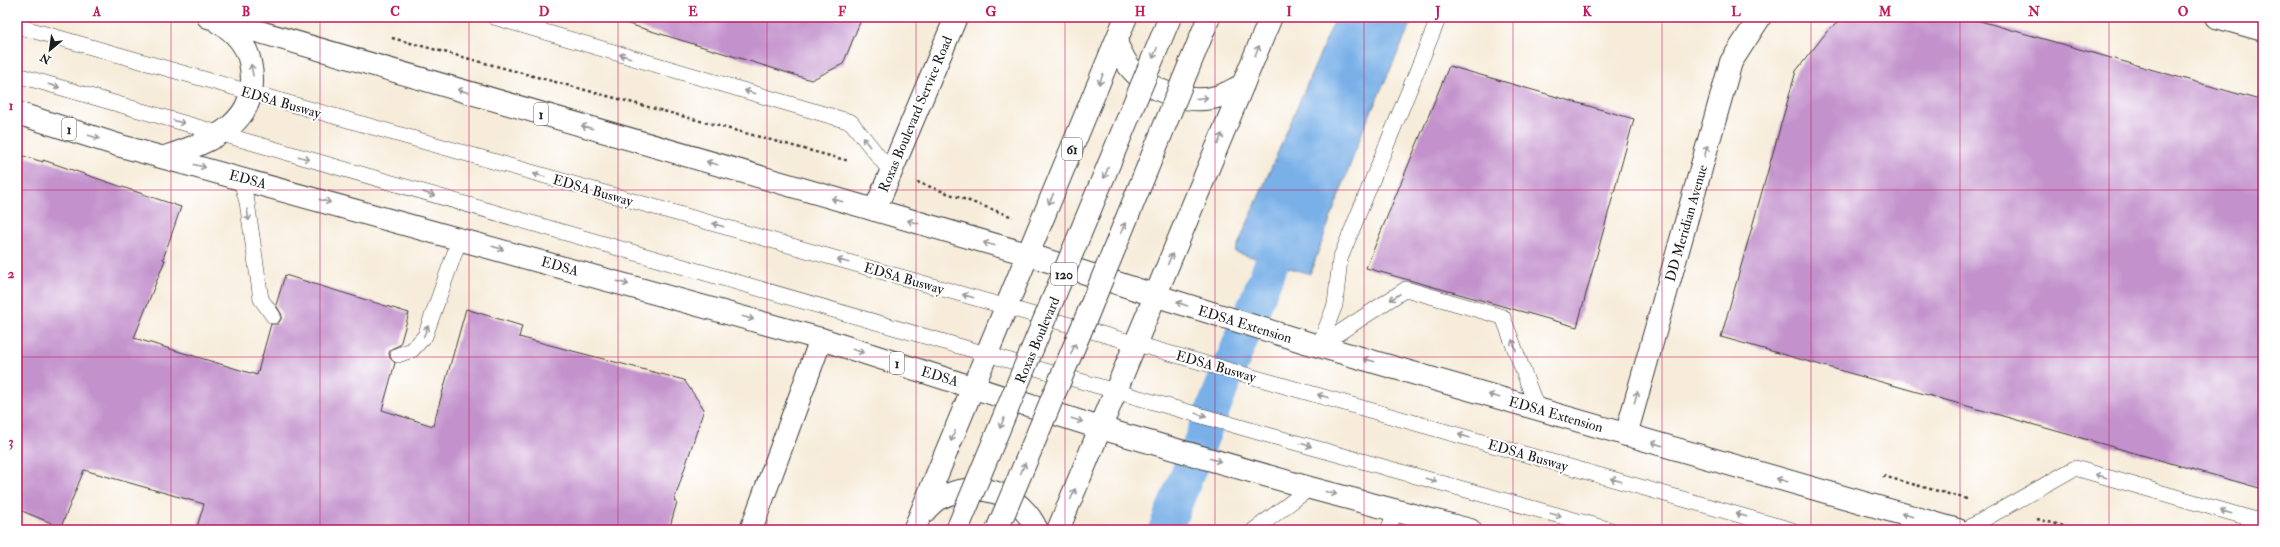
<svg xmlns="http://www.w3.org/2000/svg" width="2280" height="547" font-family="'IM FELL Double Pica',serif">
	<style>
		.water { fill: #79b0e8; stroke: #4a6682 }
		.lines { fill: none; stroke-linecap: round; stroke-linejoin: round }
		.canal { stroke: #79b0e8; stroke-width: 34 }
		.building { fill: #c392cc }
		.service-casing { stroke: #3d3b38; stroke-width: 16 }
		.minor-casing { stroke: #3d3b38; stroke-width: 24 }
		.secondary-casing { stroke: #3d3b38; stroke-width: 24 }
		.trunk-casing { stroke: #3d3b38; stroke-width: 24 }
		.path { stroke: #3d3b38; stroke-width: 2.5; stroke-dasharray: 3 3; stroke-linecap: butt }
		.service { stroke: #fff; stroke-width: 15 }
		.minor { stroke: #fff; stroke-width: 22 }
		.secondary { stroke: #fff; stroke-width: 22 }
		.trunk { stroke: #fff; stroke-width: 22 }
		.trunk-bridge-casing { stroke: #3d3b38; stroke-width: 24; stroke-linecap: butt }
		.trunk-bridge { stroke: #fff; stroke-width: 22 }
		.oneway { stroke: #999 }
		.grid { fill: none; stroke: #c2185b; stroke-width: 1; stroke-opacity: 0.55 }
		.labels { text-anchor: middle; stroke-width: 4; stroke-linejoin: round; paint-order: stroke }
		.shield { fill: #fff; stroke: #606060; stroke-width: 1 }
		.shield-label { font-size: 13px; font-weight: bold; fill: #1c1c1c }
		.street-label { font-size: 14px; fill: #1c1c1c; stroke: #fff }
		.neatline { fill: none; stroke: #c2185b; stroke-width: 1.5 }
		.grid-label { font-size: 13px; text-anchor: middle; font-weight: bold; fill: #c2185b }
	</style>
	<rect width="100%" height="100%" fill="#fff"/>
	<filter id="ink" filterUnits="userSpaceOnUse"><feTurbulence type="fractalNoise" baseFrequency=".025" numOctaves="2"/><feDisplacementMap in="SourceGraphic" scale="8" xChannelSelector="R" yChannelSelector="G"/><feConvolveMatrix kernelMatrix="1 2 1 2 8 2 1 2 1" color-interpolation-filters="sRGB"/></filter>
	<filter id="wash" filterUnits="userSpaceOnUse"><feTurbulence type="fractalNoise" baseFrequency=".012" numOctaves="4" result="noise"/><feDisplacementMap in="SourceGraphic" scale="16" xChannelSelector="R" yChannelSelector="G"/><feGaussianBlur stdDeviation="0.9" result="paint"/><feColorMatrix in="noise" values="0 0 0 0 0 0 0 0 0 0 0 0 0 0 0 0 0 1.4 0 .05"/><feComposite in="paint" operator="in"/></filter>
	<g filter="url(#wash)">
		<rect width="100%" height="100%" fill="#f7ecda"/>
		<!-- water -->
		<path class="water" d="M1336,17h78l-51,113 -53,144 -75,-22z"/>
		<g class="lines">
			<!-- canal -->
			<path class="canal" d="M1165,530l124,-311"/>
		</g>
		<g id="blocks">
			<!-- building -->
			<path class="building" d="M626,17h236l-19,47 -32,16 -186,-57z
				M1846,17h120l297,84v388l-542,-152 75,-266 33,-42z
				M1449,66l185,53 -57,208 -211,-59z
				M17,154l26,8v-2l138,47 -18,52 2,1 -31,78 123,37 14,-51h7l3,-5 1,-4 -6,-10 9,-30 124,38 -9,32 -9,4 -2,4 1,5 5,5 -13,47 51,16 33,-117 56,17 -3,11 165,43 20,29 -30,92 3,1 -8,28h-473l8,-26 -120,-34 -23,57 -44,-18z"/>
		</g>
	</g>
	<g filter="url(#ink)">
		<use href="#blocks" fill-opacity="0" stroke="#3d3b38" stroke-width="1"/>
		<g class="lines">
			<defs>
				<path id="service" d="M494,17l357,105 40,50
					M17,26l1775,504
					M17,75l1251,360 343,95
					M240,177l7,25 14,97 12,17
					M1319,346l16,-41 5,-46 99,-242
					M1319,346l87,-57 97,28 34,91
					M398,355l14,-5 13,-14 35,-98
					M1254,530l56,-42
					M1388,530l8,-20
					M1965,530l110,-62 188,54"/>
				<path id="minor" d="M2216,17l47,13
					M875,210l81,-193
					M1626,435l105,-373 29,-45
					M751,530l70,-191"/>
				<path id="secondary" d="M1154,295l151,47 653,188
					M1100,428l210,60 160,42"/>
				<path id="trunk" d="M208,17l819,237 127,41
					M1116,43c4,7 7,15 12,22 20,26 60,41 92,31 8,-3 16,-8 23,-11
					M17,113l104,33 700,193 279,89
					M165,157c47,-16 98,-34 85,-95 -3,-16 -16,-32 -31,-39
					M922,514c5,-5 11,-13 18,-16 37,-19 80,-6 97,32
					M914,530l212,-513
					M1058,530l213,-513"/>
			</defs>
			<!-- service casing -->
			<use href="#service" class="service-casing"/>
			<!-- minor casing -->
			<use href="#minor" class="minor-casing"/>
			<!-- secondary casing -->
			<use href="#secondary" class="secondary-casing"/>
			<!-- trunk casing -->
			<use href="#trunk" class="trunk-casing"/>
			<!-- path -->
			<path class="path" d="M392,38l457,123
				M917,182l96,35
				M1883,476l84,23
				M2037,519l42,11"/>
			<!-- service -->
			<use href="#service" class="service"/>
			<!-- minor -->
			<use href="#minor" class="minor"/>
			<!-- secondary -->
			<use href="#secondary" class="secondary"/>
			<!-- trunk -->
			<use href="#trunk" class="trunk"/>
			<defs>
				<path id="trunk-bridge" d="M957,530l213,-513
					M997,530l87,-207 125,-306"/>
			</defs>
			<!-- trunk-bridge casing -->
			<use href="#trunk-bridge" class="trunk-bridge-casing"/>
			<!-- trunk-bridge -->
			<use href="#trunk-bridge" class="trunk-bridge"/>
		</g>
		<!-- one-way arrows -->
		<defs><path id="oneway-shaft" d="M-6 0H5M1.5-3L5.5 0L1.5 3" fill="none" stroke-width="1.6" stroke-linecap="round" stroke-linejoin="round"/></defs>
		<g class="oneway">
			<use href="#oneway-shaft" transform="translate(1257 51) rotate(-68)"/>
			<use href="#oneway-shaft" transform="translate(1155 53) rotate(112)"/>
			<use href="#oneway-shaft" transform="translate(625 56) rotate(-164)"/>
			<use href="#oneway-shaft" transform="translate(252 70) rotate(-100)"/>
			<use href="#oneway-shaft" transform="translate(1101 79) rotate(112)"/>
			<use href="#oneway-shaft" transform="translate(54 86) rotate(16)"/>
			<use href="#oneway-shaft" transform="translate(463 91) rotate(-164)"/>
			<use href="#oneway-shaft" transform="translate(750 92) rotate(-164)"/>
			<use href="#oneway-shaft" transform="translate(1202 98) rotate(-6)"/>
			<use href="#oneway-shaft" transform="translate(179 122) rotate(16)"/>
			<use href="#oneway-shaft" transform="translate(587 127) rotate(-164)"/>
			<use href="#oneway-shaft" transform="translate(94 137) rotate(17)"/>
			<use href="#oneway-shaft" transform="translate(1220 139) rotate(-67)"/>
			<use href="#oneway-shaft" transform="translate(866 142) rotate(-129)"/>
			<use href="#oneway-shaft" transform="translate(1706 151) rotate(-74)"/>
			<use href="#oneway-shaft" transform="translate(304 158) rotate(16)"/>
			<use href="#oneway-shaft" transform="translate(712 163) rotate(-164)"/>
			<use href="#oneway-shaft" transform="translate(200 166) rotate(15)"/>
			<use href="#oneway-shaft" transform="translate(1106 173) rotate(112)"/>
			<use href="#oneway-shaft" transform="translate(539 175) rotate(-164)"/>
			<use href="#oneway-shaft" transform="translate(429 194) rotate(16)"/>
			<use href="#oneway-shaft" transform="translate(1051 199) rotate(114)"/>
			<use href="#oneway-shaft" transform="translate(837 200) rotate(-164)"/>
			<use href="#oneway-shaft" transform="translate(325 201) rotate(15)"/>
			<use href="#oneway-shaft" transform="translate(248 215) rotate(81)"/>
			<use href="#oneway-shaft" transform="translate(913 222) rotate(-163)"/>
			<use href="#oneway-shaft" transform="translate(718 225) rotate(-164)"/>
			<use href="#oneway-shaft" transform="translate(1123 228) rotate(-68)"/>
			<use href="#oneway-shaft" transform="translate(989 244) rotate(-165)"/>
			<use href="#oneway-shaft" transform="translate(498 248) rotate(16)"/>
			<use href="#oneway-shaft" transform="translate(1170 259) rotate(-67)"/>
			<use href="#oneway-shaft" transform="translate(843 261) rotate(-164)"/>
			<use href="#oneway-shaft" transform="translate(623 283) rotate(16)"/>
			<use href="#oneway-shaft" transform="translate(968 296) rotate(-164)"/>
			<use href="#oneway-shaft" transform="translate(1395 297) rotate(147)"/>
			<use href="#oneway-shaft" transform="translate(1182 304) rotate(-161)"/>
			<use href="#oneway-shaft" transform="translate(748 318) rotate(16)"/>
			<use href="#oneway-shaft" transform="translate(426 331) rotate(-66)"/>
			<use href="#oneway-shaft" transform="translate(1514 345) rotate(-110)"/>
			<use href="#oneway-shaft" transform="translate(1073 349) rotate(-67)"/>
			<use href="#oneway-shaft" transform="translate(858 351) rotate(17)"/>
			<use href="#oneway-shaft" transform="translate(1369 360) rotate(-164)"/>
			<use href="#oneway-shaft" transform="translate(1323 396) rotate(-164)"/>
			<use href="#oneway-shaft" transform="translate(1494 396) rotate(-164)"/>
			<use href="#oneway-shaft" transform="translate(1636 397) rotate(-74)"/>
			<use href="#oneway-shaft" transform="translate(1201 415) rotate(16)"/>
			<use href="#oneway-shaft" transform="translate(1077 420) rotate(18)"/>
			<use href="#oneway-shaft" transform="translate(1002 423) rotate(113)"/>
			<use href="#oneway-shaft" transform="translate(953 436) rotate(113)"/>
			<use href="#oneway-shaft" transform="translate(1464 436) rotate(-164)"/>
			<use href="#oneway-shaft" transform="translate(1657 444) rotate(-164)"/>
			<use href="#oneway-shaft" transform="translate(1306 445) rotate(16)"/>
			<use href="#oneway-shaft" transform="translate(1215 460) rotate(16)"/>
			<use href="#oneway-shaft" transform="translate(1023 468) rotate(-67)"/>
			<use href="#oneway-shaft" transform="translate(2101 476) rotate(-164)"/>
			<use href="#oneway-shaft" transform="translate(1431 480) rotate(16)"/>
			<use href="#oneway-shaft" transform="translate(1616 480) rotate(-164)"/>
			<use href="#oneway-shaft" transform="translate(1782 480) rotate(-164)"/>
			<use href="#oneway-shaft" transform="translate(1331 493) rotate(14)"/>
			<use href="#oneway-shaft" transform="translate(1073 494) rotate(-67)"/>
			<use href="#oneway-shaft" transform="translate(2226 512) rotate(-164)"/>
			<use href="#oneway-shaft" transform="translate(1556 515) rotate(16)"/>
			<use href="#oneway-shaft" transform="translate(1741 515) rotate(-164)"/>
			<use href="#oneway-shaft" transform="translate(1907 515) rotate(-164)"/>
		</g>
	</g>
	<!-- grid -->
	<path class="grid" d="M171,17v513M320,17v513M469,17v513M618,17v513M767,17v513M916,17v513M1065,17v513M1215,17v513M1364,17v513M1513,17v513M1662,17v513M1811,17v513M1960,17v513M2109,17v513M17,190h2246M17,357h2246"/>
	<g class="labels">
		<!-- shield labels -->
		<g class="shield">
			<rect x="534" y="103" width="14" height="22" rx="3"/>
			<rect x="62" y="118" width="14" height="22" rx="3"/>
			<rect x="1062" y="138" width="20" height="22" rx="3"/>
			<rect x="1051" y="263" width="26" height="22" rx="3"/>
			<rect x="890" y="352" width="14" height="22" rx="3"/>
		</g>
		<g class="shield-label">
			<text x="541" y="119">1</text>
			<text x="69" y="134">1</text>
			<text x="1072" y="154">61</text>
			<text x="1064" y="279">120</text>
			<text x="897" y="368">1</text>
		</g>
		<!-- street labels -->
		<g class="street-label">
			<text transform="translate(281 102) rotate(16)" y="5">EDSA Busway</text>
			<text transform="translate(915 114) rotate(-67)" y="5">Roxas Boulevard Service Road</text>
			<text transform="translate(248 179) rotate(15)" y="5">EDSA</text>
			<text transform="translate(593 190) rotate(16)" y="5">EDSA Busway</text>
			<text transform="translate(1686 223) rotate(-74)" y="5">DD Meridian Avenue</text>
			<text transform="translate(560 266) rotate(16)" y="5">EDSA</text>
			<text transform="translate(904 278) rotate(16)" y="5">EDSA Busway</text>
			<text transform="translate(1245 324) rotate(17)" y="5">EDSA Extension</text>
			<text transform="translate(1037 340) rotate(-67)" y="5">Roxas Boulevard</text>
			<text transform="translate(1216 366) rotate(16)" y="5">EDSA Busway</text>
			<text transform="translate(940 376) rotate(17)" y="5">EDSA</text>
			<text transform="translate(1556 414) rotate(16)" y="5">EDSA Extension</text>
			<text transform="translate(1528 455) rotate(16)" y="5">EDSA Busway</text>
		</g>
	</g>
	<!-- margin -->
	<rect width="2280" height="547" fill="none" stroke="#fff" stroke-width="44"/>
	<!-- north arrow -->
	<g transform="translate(50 50) rotate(209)" stroke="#ffffff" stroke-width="3" paint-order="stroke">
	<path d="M0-3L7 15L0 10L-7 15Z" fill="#1c1c1c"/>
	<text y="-6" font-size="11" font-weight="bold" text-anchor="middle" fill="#1c1c1c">N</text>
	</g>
	<rect x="22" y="22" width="2236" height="503" class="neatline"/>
	<g class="grid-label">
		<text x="97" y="16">A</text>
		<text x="246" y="16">B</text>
		<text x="395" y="16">C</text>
		<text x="544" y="16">D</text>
		<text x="693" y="16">E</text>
		<text x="842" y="16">F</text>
		<text x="991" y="16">G</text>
		<text x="1140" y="16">H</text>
		<text x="1289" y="16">I</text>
		<text x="1438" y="16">J</text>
		<text x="1587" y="16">K</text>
		<text x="1736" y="16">L</text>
		<text x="1885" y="16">M</text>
		<text x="2034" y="16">N</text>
		<text x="2183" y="16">O</text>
		<text x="11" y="110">1</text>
		<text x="11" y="278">2</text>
		<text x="11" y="446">3</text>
	</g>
</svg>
